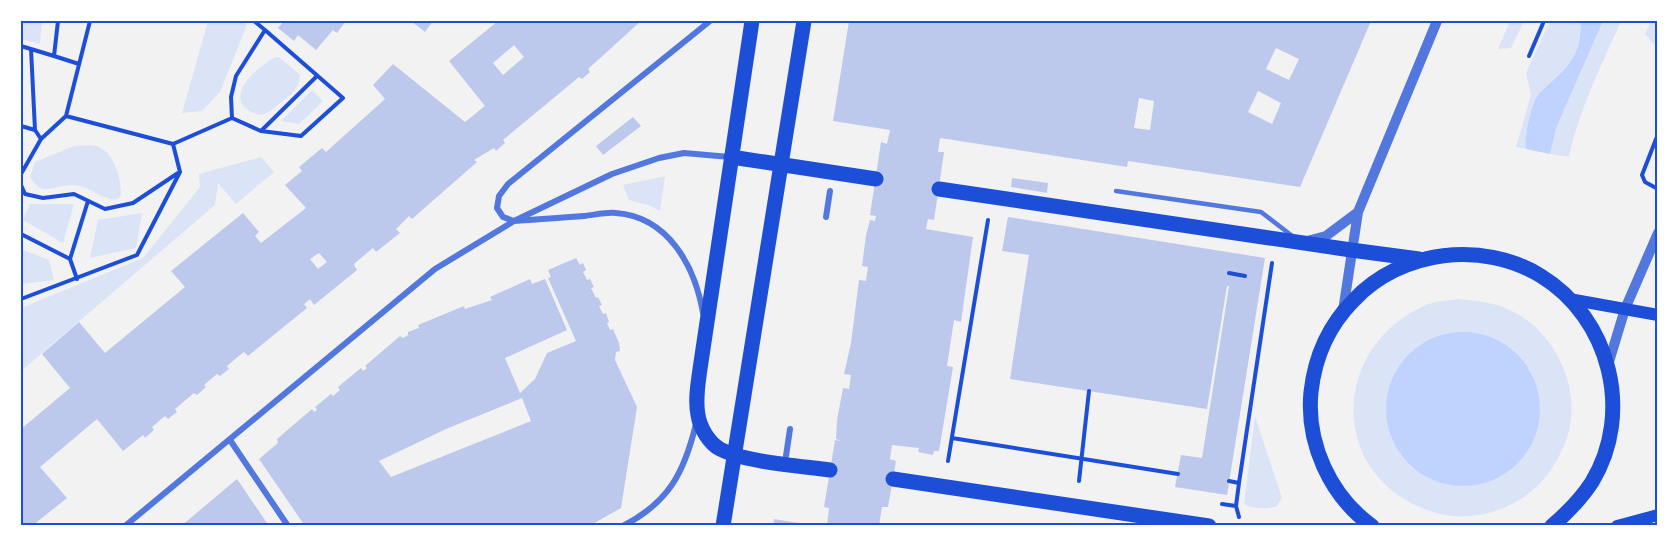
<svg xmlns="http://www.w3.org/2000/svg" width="1679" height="547" font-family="'Alegreya Sans',sans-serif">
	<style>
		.green { fill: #dbe4f7; fill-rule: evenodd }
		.water { fill: #bfd3fe }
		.building { fill: #bdc9ec; fill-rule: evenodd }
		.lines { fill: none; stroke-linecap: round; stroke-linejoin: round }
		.path { stroke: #1d4ed8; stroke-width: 4 }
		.service { stroke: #5277de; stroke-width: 4.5 }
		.minor { stroke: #5277de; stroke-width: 6 }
		.tertiary { stroke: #5277de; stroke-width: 10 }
		.secondary { stroke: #1d4ed8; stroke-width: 12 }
		.primary { stroke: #1d4ed8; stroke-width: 15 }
		.neatline { fill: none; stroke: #1d4ed8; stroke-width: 2 }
	</style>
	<rect width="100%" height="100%" fill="#f2f2f2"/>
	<!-- green -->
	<path class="green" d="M21,21h21l-2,23 -19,-5z
		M208,21h33l6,4 -27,67 -18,19 -20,2z
		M1510,21h14l-13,27 -13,1z
		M1550,21h31c-1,9 0,19 -4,28 -9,22 -25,29 -39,46 -7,9 -14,42 -12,54l-10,-2 15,-52 -5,-22z
		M1603,21h18c-19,44 -42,88 -52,136l-19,-3 7,-28z
		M1651,21h7v28l-13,-15z
		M276,57h3l21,18c-1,13 -7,18 -17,26 -6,4 -12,11 -19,13 -5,2 -8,0 -13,-2 -29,-16 8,-47 25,-55z
		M312,90l11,11 -24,23 -18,-3z
		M74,146c8,0 17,-2 25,1 16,7 22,32 22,48l-3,4c-15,3 -29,-14 -45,-14 -19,-1 -30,14 -43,-8l5,-15z
		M261,157l13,15 -38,32 -18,-21 -3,22 -194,166v-63l122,-50 57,-71 -1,-13z
		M665,176l-5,35 -12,-6 -19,-5 -6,-15z
		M30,204h44l-11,39 -40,-23z
		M142,213l-6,35 -46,10 8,-38z
		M21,249l28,11 5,20 -33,4z
		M1457,299c19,2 39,3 57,13 44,23 71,83 51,131 -13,32 -32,53 -64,66 -26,10 -54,10 -79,-1 -95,-39 -89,-163 4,-203 9,-4 21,-4 31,-6zM1529,368c15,31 14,56 -3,85l-114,14 -12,-14 -9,-16z
		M1255,416l27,82 -6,9c-11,1 -21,3 -32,-3z"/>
	<!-- water -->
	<path class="water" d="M1581,21h22l-46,105 -7,28 -24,-5c-2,-12 5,-45 12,-54 15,-17 30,-24 39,-46 4,-9 3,-19 4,-28z
		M1386 409a77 77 0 1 1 154 0a77 77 0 1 1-154 0Z"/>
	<!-- building -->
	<path class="building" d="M282,21h64l-9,12 -4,-3 -17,20 -18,-15 -4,6 -16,-13 5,-6z
		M411,21h22l-8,11z
		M498,21h143l-53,48 2,3 -8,7 -3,-2 -76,63 2,3 -9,8 -2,-3 -20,12 3,2 -65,57 -3,-3 -13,13 4,4 -24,19 -3,-4 -18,15 -1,2 3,5 -43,35 -4,-6 -6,5 3,4 -59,48 -4,-4 -4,3 -13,11 2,3 -9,7 -3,-2 -13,11 2,2 -9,8 -3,-2 -19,16 2,3 -9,7 -3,-3 -13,11 2,3 -9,8 -2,-3 -20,16 -26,-32 -57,48 27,31 -35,28h-11v-97l49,-41 -28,-34 37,-32 26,31 80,-66 -14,-16 72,-58 16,19 -4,4 6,7 45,-35 -21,-23 17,-14 -3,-4 23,-19 4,4 59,-53 -12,-14 20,-21 72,58 20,-16 -36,-45zM514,45l10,12 -21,18 -10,-12zM319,253l8,9 -9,7 -8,-10z
		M849,21h522l-71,166 -172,-26 -1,6 -187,-29 -2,14h6l-1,7 -9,61 -6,-1 -2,10 47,8 -12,85 -7,-2 -7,46 6,1 -14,84h-5l-1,4 -15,-3 1,-4 -27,-3 -2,14 6,2 -8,46h-6l-3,19h-52l2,-18 -5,-1 11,-67 6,1 -5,-2 1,-19 6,-32 6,1 2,-14 -7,-1 7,-31 8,-63 7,1 2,-14 -6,-1 4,-31 4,-15 5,1 1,-5 -6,-1 11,-73 6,2 3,-14 -57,-9zM1276,48l23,11 -10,21 -23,-11zM1258,91l23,12 -9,21 -24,-12zM1139,98l15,3 -4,29 -16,-2z
		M633,117l8,9 -38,29 -7,-9z
		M1012,178l36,5 -1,10 -36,-6z
		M1008,217l257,41 -38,237 -52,-8 6,-32 21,3 27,-172h-2l-20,123 -197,-30 19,-124 -27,-4z
		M576,258l4,7 3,-2 3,7 -3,2 4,8 3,-1 4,8 -3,1 5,10 2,-1 4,8 -3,1 4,8 3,-1 3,9 -2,1 3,7 3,-1 6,14 1,8 -4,1 -1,8 22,47 -16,101 -32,18h-284l-46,-67 19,-16 -1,-4 35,-30 2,3 3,-2 -2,-3 16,-13 2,2 7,-6 -2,-3 23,-19 2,3 4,-3 -2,-2 35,-30 3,2 5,-3v-3l11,-4 -1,-3 46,-19 1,3 27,-9 -2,-3 40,-18 2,5 13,-5 22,51 -62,28 15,35 15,-14 12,-26 29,-12 -28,-63 3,-1 -3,-7zM522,398l9,23 -140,56 -12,-16 67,-32z
		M237,479l32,47h-88z
		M774,519l37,6v1h-38z"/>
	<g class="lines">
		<!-- path -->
		<path class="path" d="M90,21l-24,95 107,28 59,-26 -1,-21 5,-21 29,-46 -11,-9
			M21,46l33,10 4,-35
			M54,56l25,8
			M1529,56l15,-35
			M232,118l29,13 40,5 42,-38 -78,-68
			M21,126l14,4
			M261,131l56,-55
			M1658,134l-16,41 3,7 13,7
			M41,139l25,-23
			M21,174l20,-35 -6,-9 -4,-81
			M21,185l4,9 18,4 31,-4 31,15 28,-6 45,-30
			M21,234l49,25
			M1229,273l16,3
			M77,279l-7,-20 18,-58
			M21,299l116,-44 43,-83 -7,-28
			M952,438l226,36
			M948,461l40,-241
			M1079,481l10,-90
			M1229,481l10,2
			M1222,504l14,2
			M1239,517l-3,-11 3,-23 33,-220"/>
		<!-- service -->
		<path class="service" d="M1116,191l145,21 30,23"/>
		<!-- minor -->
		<path class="minor" d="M826,217l4,-26
			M703,313c-8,-46 -34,-96 -87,-100 -10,-1 -22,2 -32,3 -24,2 -47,3 -70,5l-11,-4 -6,-9 2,-12 9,-12 202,-163
			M230,440l58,86
			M786,456l4,-27
			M125,526l310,-257 79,-48 98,-47 47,-16 25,-5 46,4
			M623,526c46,-24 61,-53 73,-102"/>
		<!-- tertiary -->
		<path class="tertiary" d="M1307,241l19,-5 32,-24
			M1343,311l15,-99 79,-191
			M1608,365l17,-56 33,-76"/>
		<!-- secondary -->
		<path class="secondary" d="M1569,299l89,16
			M1617,526l41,-11"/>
		<!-- primary -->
		<path class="primary" d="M752,21l-52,348c-2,15 -5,31 -2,46 2,13 11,28 22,34 24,13 81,17 110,21
			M731,157l145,22
			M939,189l412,61 68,9
			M893,479l316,47
			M723,526l81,-505
			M1372,526c-42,-30 -66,-83 -61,-134 4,-36 18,-67 43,-92 47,-50 129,-60 187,-24 69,42 93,137 51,206 -11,17 -25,31 -40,44"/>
	</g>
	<!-- border -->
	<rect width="1679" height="547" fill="none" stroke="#ffffff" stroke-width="45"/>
	<rect x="22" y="22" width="1634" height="502" class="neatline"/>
</svg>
